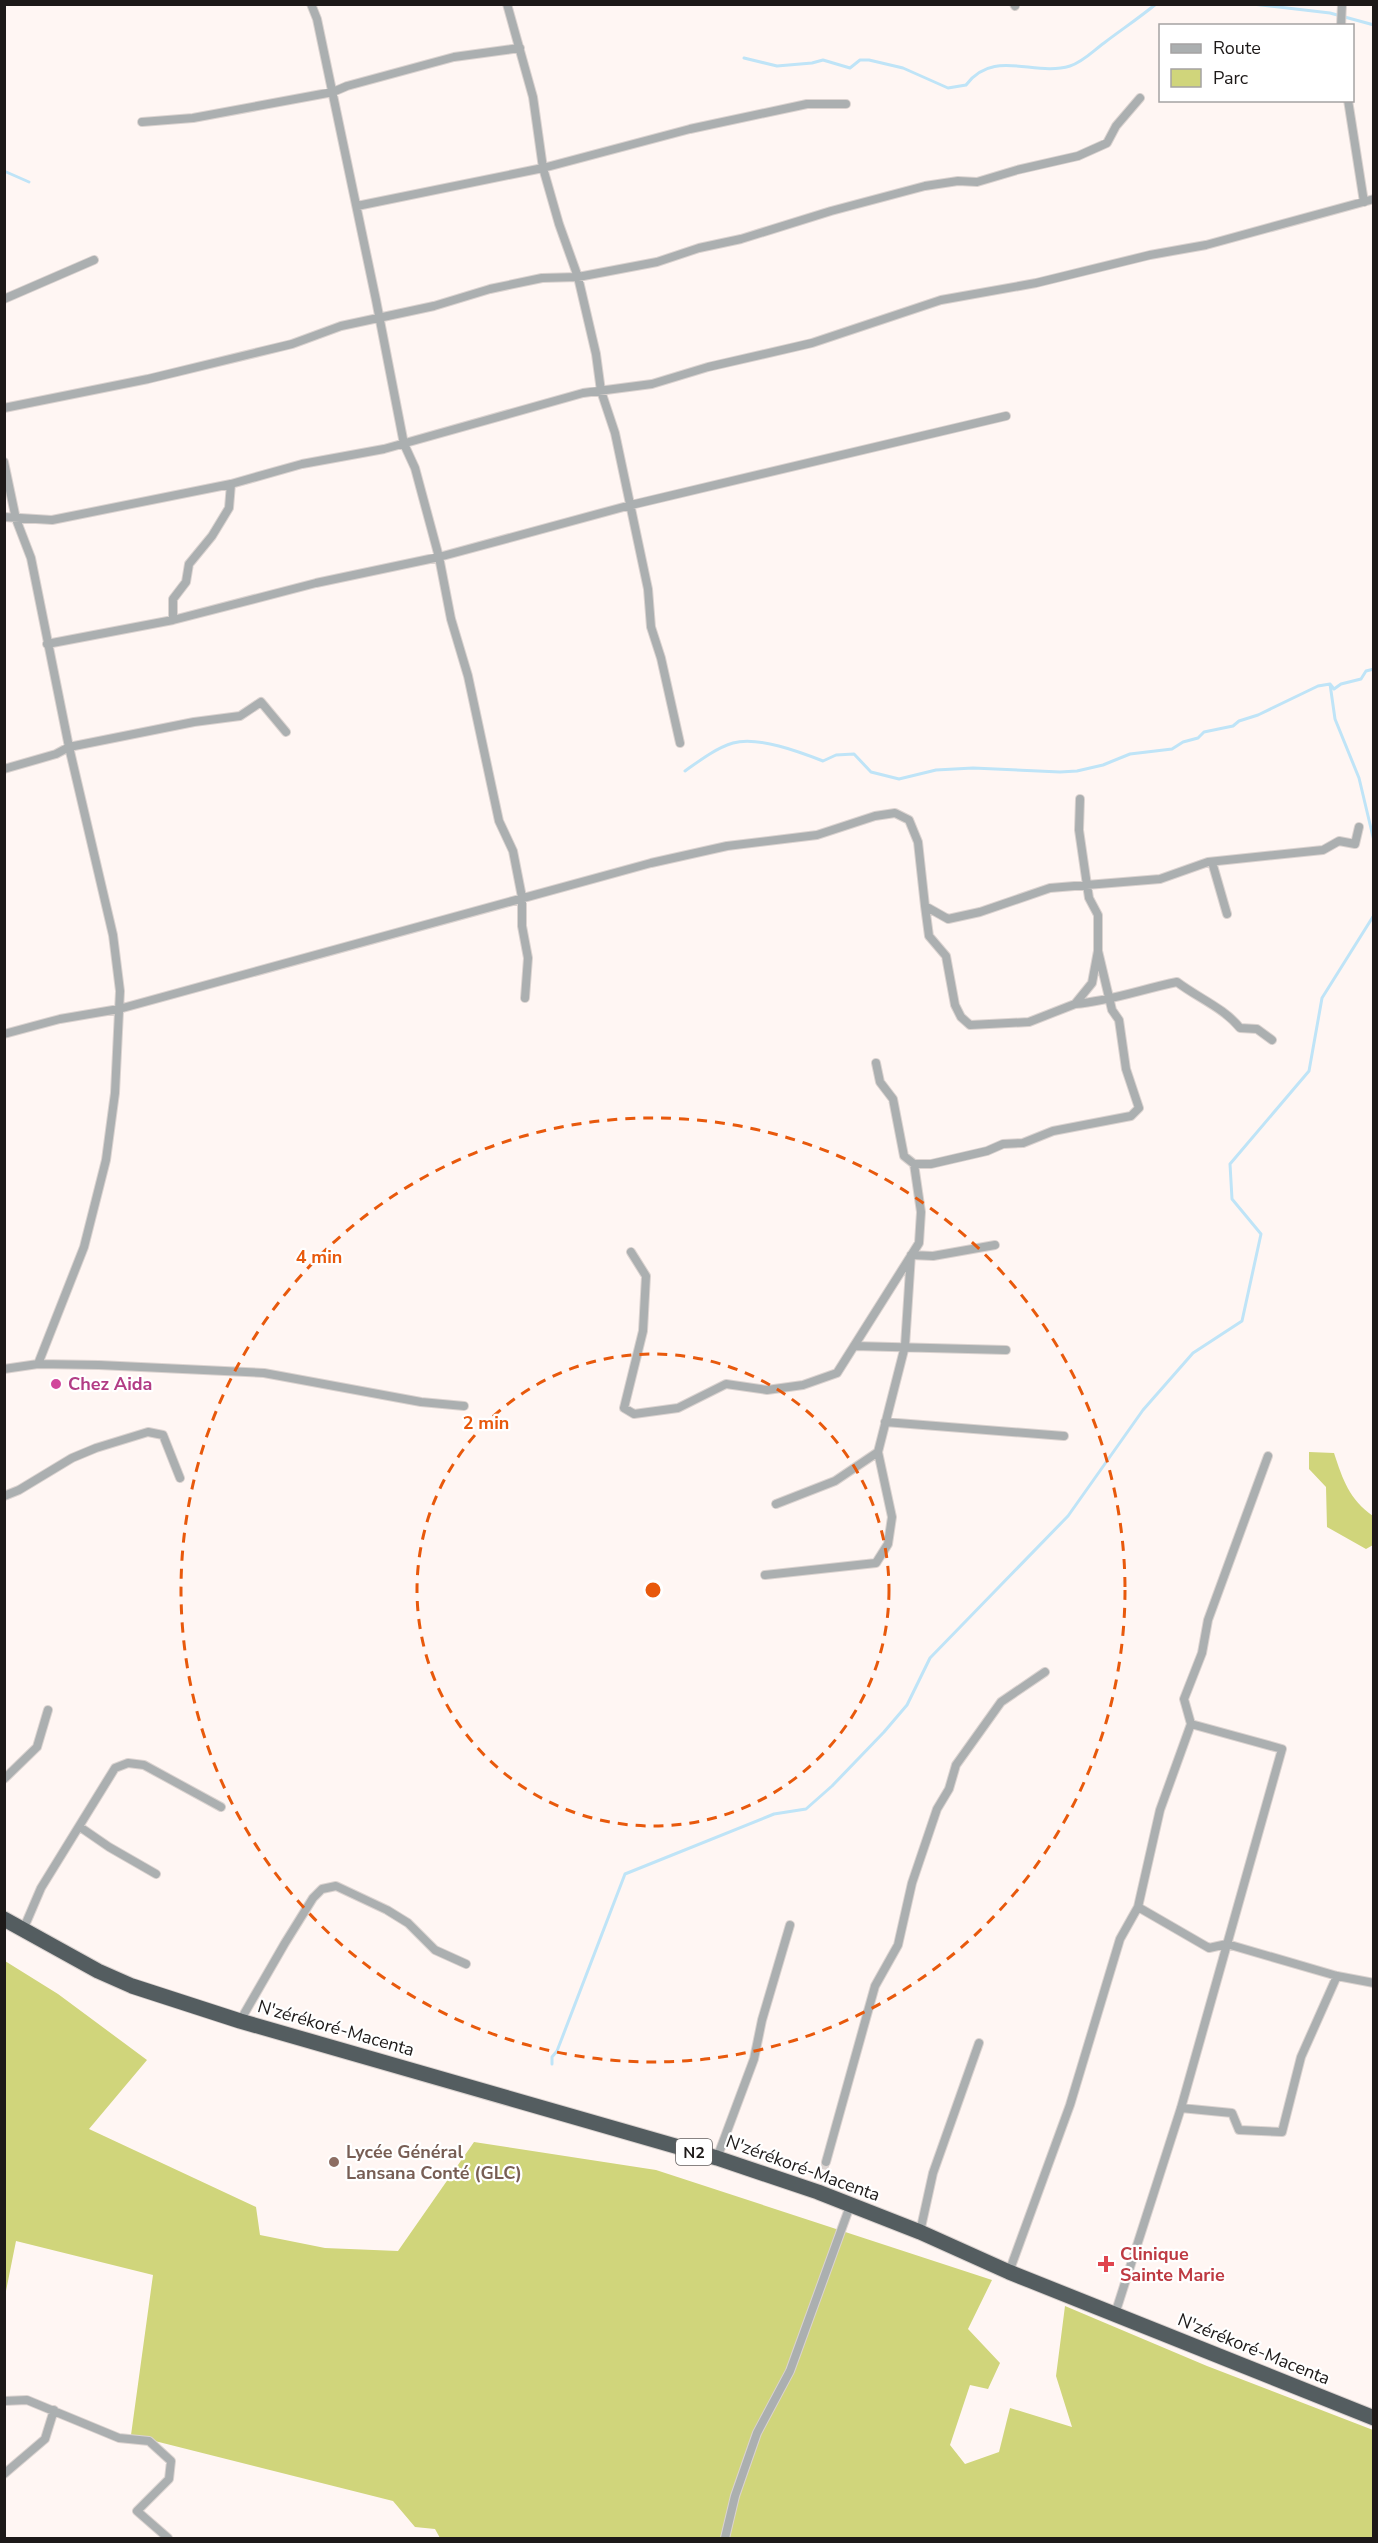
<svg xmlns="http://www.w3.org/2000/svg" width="1378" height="2543" font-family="'Nunito Sans',sans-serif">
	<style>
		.green { fill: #d0d57b }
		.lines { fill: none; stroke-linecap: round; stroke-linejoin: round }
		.stream { stroke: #bfe4f7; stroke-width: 3 }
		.street-tunnel { stroke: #ddd5d2; stroke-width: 8; stroke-dasharray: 8 4; stroke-linecap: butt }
		.street-casing { stroke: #dbd3d0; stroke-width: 10 }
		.highway-casing { stroke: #dbd3d0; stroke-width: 17 }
		.street { stroke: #abafb0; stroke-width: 8 }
		.highway { stroke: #545d60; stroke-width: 15 }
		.ring { fill: none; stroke: #e8590c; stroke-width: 3; stroke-dasharray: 10 8 }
		.hotel-dot { fill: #d1479c; stroke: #fff; stroke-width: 2 }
		.education-dot { fill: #8d6e63; stroke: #fff; stroke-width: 2 }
		.health-dot { fill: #e0444e; stroke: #fff; stroke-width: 2 }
		.labels { text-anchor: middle; stroke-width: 4.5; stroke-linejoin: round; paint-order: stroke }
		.shield { fill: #fff; stroke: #615e5d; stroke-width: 1.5 }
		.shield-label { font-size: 16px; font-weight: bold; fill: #1d1918 }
		.hotel-label { font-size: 18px; font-weight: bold; fill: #b23c85; stroke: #fff; text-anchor: start }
		.street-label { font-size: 18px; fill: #1d1918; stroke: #fff }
		.education-label { font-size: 18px; font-weight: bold; fill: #785e54; stroke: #fff; text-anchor: start }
		.health-label { font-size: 18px; font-weight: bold; fill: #be3a42; stroke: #fff; text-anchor: start }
		.centre { fill: #e8590c; stroke: #fff; stroke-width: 3 }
		.ring-label { font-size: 18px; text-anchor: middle; font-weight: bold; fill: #e8590c; stroke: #fff; stroke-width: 4.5; stroke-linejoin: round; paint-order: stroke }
	</style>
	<rect width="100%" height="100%" fill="#fff6f3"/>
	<!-- green -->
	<path class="green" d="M1309,1452l25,1c9,27 15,46 39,63v29l-7,4 -39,-22 -1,-40 -17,-18z
		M5,1961l53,33 89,66 -58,69 167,78 4,28 65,13 73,3 76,-109 182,28 336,110 -24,49 32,34 -12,26 -18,-4 -20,60 15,19 34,-12 11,-44 62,19 -16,-51 9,-70 142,60 166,64v108h-933l-5,-9 -20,-2 -22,-26 -262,-66 22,-160 -137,-34 -11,55z"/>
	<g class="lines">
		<!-- stream -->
		<path class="stream" d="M1252,4l78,9 44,12
			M744,58l33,8 35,-3 11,-3 27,8 10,-8h9l34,8 45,20 18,-3c27,-37 68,-8 104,-19 13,-4 23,-15 34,-23 17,-13 35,-25 52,-39
			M4,171l25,11
			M1330,684l5,35 24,59 15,63
			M685,771c14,-10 31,-23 48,-28 25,-7 67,9 90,18l13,-6 18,-1 17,18 28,7 37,-9 37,-2 87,4 17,-1 26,-6 27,-11 42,-5 11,-7 15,-4 6,-6 29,-6 6,-5 19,-6 60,-29 12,-2 4,5 7,-5 20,-5 5,-8 8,-2
			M552,2064v-7l5,-6 68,-177 149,-60 32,-5 26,-23 52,-54 23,-27 23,-47 138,-142 75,-106 50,-57 49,-32 19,-87 -29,-35 -2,-35 79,-93 13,-73 52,-83"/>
		<!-- street-tunnel -->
		<path class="street-tunnel" d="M821,2181l5,-19"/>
		<defs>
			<path id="street" d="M311,4l6,15 59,281 28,144 11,24 24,89 12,62 17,57 31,145 14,30 9,46v29l6,32 -3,40
				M507,4l26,93 10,71 16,56 19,53 18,77 5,37 14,42 33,156 3,38 10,31 19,85
				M1014,4l1,2
				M1341,26l1,-22
				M1348,100l16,102
				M142,122l51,-4 140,-26 14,-6 107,-29 66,-9
				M357,206l186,-38 147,-39 117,-25h39
				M4,299l90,-39
				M4,408l144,-29 144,-35 49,-18 93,-20 56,-17 52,-11 36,-1 79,-15 42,-14 42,-9 90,-28 94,-25 33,-5 19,1 40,-12 61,-14 29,-13 9,-17 24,-28
				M4,462l12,57 15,39 38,189 44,188 7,56 -5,102 -9,67 -22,87 -46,117
				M4,517l48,3 179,-36 71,-20 82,-15 199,-56 69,-9 56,-17 104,-24 129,-43 95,-17 114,-28 56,-10 168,-46
				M173,620v-21l13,-17 3,-18 23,-28 17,-28 2,-24
				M47,644l126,-24 143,-37 123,-26 192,-52 375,-89
				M4,769l52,-15 13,-7 125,-25 46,-6 21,-14 25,30
				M1212,862l15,52
				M925,906l4,30 17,20 9,49 6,12 9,8 59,-3 46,-18 17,-21 6,-32v-36l-9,-17 -2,-13 -8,-55 1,-31
				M1075,1004c36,-3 67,-15 102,-22 21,16 47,26 63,46l17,1 15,11
				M4,1034l56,-15 59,-10 532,-146 76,-17 90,-11 58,-19 20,-3 14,7 9,22 7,64 23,13 32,-7 70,-24 110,-9 48,-17 115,-12 16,-9 16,3 4,-17
				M876,1063l4,19 13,17 11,57 10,8h17l56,-13 16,-7 20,-1 30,-12 78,-15 8,-8 -13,-39 -7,-49 -7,-10 -14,-59
				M631,1252l15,24 -3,55 -19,77 10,6 44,-6 48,-24 41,6 36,-5 34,-12 82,-130 2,-31 -7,-48
				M854,1346l152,4
				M4,1369l34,-5 61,1 165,8 157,29 43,4
				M885,1422l179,14
				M4,1496l15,-6 53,-32 24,-10 52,-16 15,3 17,43
				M776,1504l59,-23 43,-29 27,-106 6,-91 22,1 62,-11
				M765,1575l111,-12 12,-19 4,-27 -14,-65
				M1191,1724l-7,-25 18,-46 6,-33 60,-164
				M4,1779l33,-32 11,-37
				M80,1827l29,20 47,27
				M1138,1907l71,41 18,-4 110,32 37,7
				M23,1930l18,-42 74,-120 13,-5 16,2 77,42
				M240,2021l45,-78 28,-45 9,-9 14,-3 51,24 21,13 27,27 31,14
				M1181,2108l51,5 7,17 43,2 19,-75 36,-81
				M717,2158l37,-99 8,-39 28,-95
				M826,2162l49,-176 23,-41 14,-62 25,-74 12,-20 7,-24 45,-63 44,-30
				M920,2232l13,-59 46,-130
				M1009,2272l61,-167 50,-166 18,-32 22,-97 31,-86 91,25 -101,359 -66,206
				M4,2401l23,-1 92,38 30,3 22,20 -2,18 -32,32 31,27
				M4,2474l41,-35 9,-29
				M725,2538l10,-42 22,-63 33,-62 60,-165"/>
			<path id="highway" d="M4,1919l94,52 34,15 108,35 477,137 101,34 102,40 89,40 365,146"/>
		</defs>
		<!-- street casing -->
		<use href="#street" class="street-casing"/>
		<!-- highway casing -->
		<use href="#highway" class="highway-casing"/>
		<!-- street -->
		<use href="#street" class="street"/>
		<!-- highway -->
		<use href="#highway" class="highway"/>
	</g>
	<!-- distance rings -->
	<g class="ring">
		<circle cx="653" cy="1590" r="236"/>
		<circle cx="653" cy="1590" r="472"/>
	</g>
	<!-- markers -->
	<circle class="hotel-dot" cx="56" cy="1384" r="6"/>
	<circle class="education-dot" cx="334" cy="2162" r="6"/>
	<path class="health-dot" d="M1103 2255h6v6h6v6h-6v6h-6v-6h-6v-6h6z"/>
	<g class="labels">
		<!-- shield labels -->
		<rect class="shield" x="676" y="2139" width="36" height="26" rx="4.5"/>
		<g class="shield-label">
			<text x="694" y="2158">N2</text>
		</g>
		<!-- hotel labels -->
		<g class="hotel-label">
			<text x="68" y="1390">Chez Aida</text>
		</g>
		<!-- street labels -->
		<g class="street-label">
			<text transform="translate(336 2028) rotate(16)" y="6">N'zérékoré-Macenta</text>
			<text transform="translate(803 2168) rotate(20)" y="6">N'zérékoré-Macenta</text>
			<text transform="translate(1254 2349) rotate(22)" y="6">N'zérékoré-Macenta</text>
		</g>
		<!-- education labels -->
		<g class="education-label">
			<text x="346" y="2158">Lycée Général<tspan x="346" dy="21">Lansana Conté (GLC)</tspan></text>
		</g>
		<!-- health labels -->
		<g class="health-label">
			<text x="1120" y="2260">Clinique<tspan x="1120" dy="21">Sainte Marie</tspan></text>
		</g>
	</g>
	<circle cx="653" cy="1590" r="9" class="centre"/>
	<g class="ring-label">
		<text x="319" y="1263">4 min</text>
		<text x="486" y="1429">2 min</text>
	</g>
	<!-- border -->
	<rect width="1378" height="2543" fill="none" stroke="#1d1918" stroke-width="12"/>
	<!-- legend -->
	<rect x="1159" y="24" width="195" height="78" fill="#ffffff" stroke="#a5a3a3" stroke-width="1.5"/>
	<rect x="1171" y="44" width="30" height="9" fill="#abafb0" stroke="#a5a3a3" stroke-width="1.5"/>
	<text x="1213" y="54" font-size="18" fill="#1d1918">Route</text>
	<rect x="1171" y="69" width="30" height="18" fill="#d0d57b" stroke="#a5a3a3" stroke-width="1.5"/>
	<text x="1213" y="84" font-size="18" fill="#1d1918">Parc</text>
</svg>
